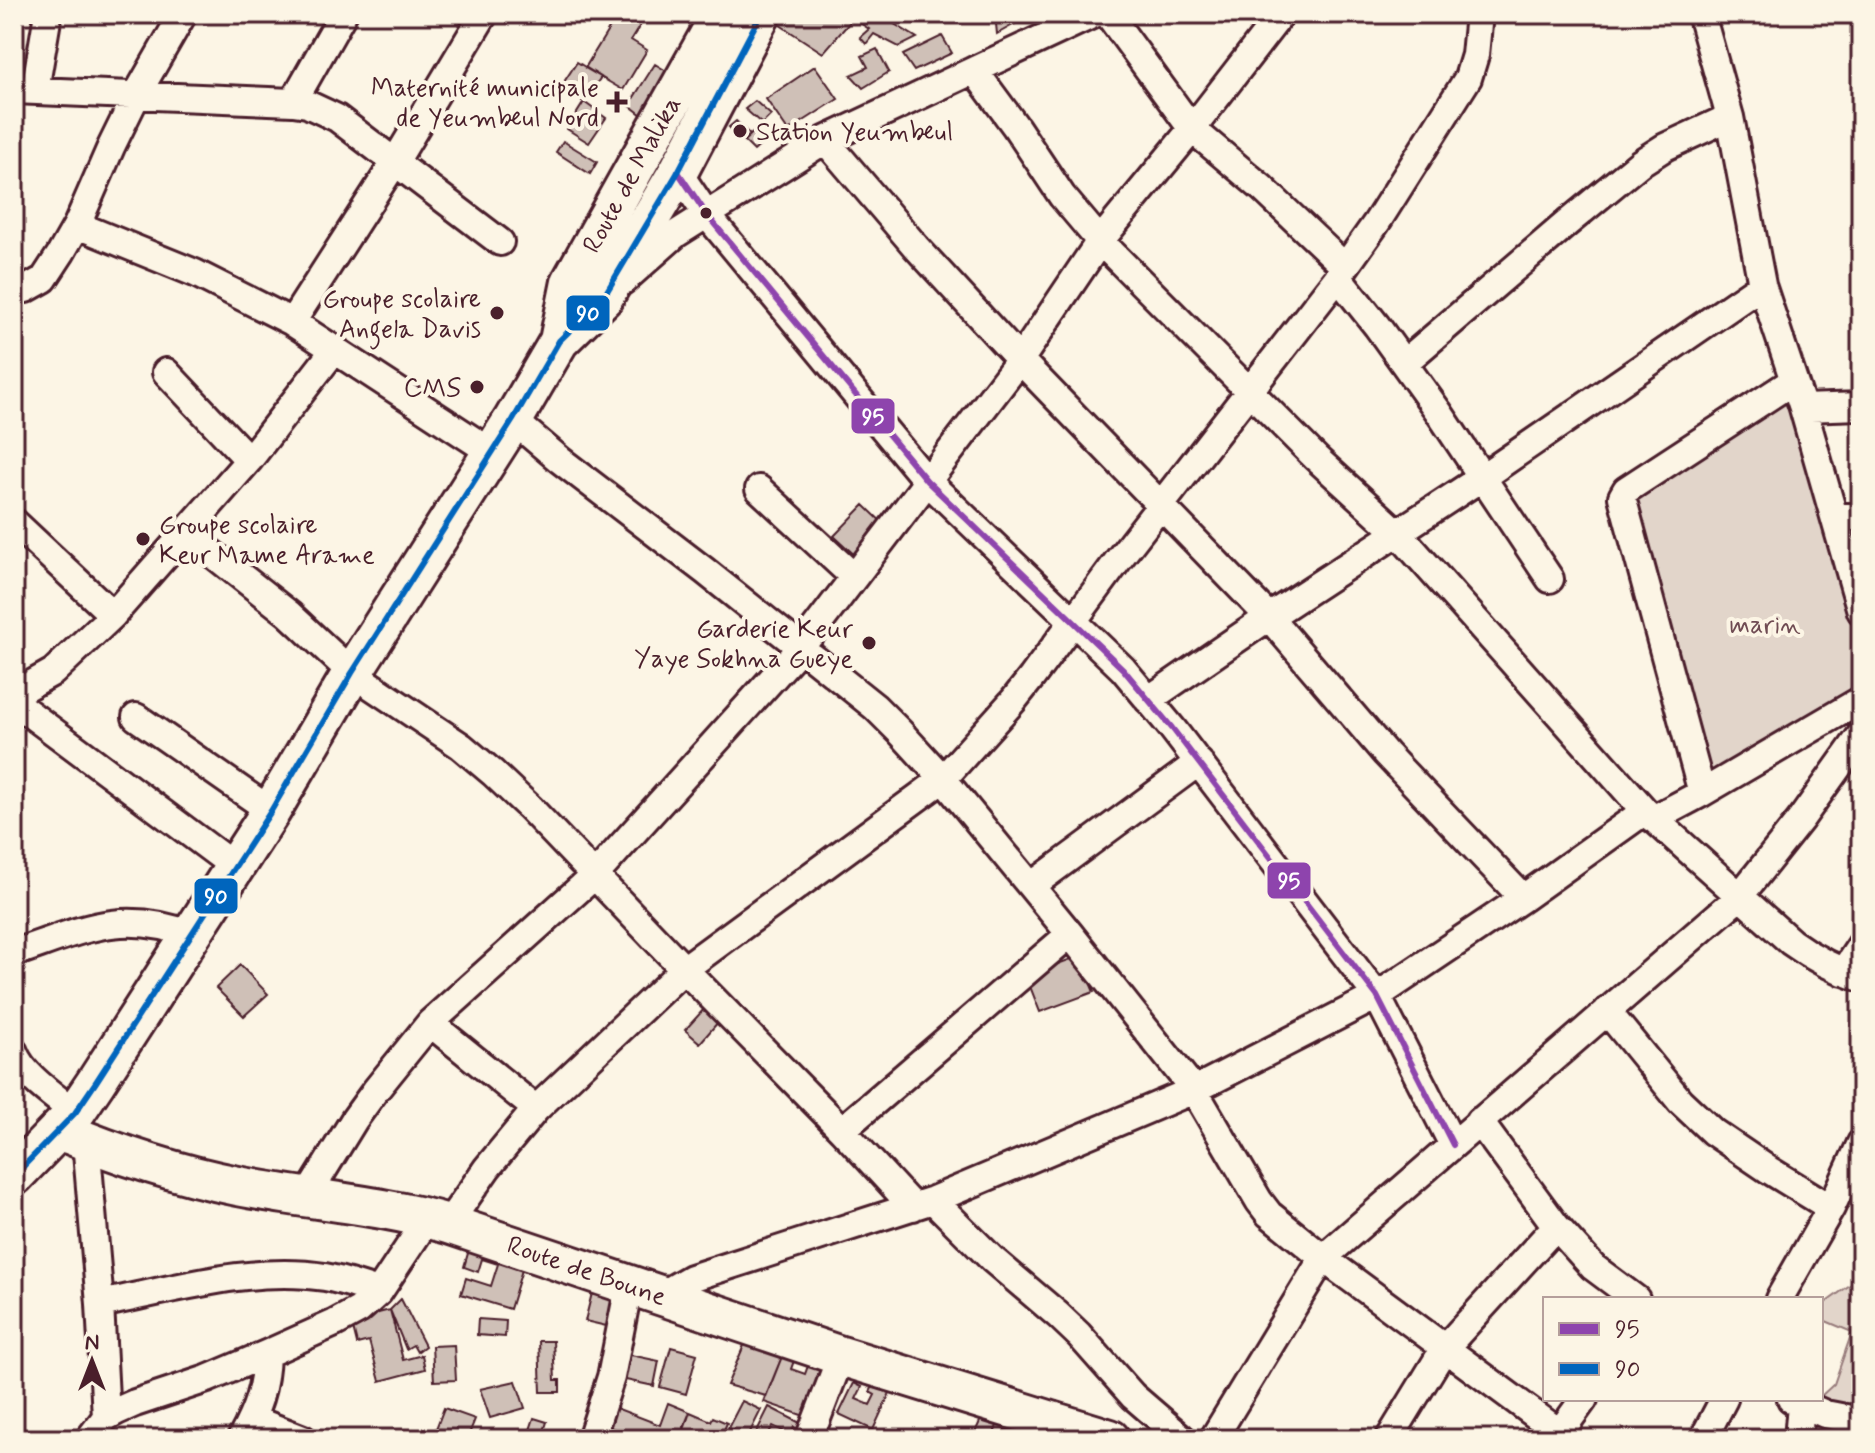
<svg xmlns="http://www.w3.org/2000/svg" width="1875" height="1453" font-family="Mynerve,sans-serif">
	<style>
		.green { fill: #e2d5ca; stroke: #967a7a; stroke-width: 2 }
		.building { fill: #cfc0b7; stroke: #4a1f2b; stroke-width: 2 }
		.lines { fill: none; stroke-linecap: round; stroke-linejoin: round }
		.street-casing { stroke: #4a1f2b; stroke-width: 32 }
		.secondary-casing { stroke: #4a1f2b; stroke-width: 44 }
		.street { stroke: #fcf5e5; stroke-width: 26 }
		.secondary { stroke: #fcf5e5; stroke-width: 38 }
		.bus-1-casing { stroke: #fcf5e5; stroke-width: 12 }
		.bus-2-casing { stroke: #fcf5e5; stroke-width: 12 }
		.bus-1 { stroke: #8e44ad; stroke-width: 6 }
		.bus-2 { stroke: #0065bd; stroke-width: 6 }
		.poi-dot { fill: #4a1f2b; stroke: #fcf5e5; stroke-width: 3 }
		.labels { text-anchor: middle; stroke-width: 8; stroke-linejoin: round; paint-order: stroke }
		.poi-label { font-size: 26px; fill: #4a1f2b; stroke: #fcf5e5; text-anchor: end }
		.street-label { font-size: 26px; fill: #4a1f2b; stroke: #fcf5e5 }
		.park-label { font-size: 26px; fill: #704c53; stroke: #fcf5e5 }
		.line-badge { stroke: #fcf5e5; stroke-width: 3 }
		.badge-label { font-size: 22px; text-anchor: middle; font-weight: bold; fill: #fff }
	</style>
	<rect width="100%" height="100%" fill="#fcf5e5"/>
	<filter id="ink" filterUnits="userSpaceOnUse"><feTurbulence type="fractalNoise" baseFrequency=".0125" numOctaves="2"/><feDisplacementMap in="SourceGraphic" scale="16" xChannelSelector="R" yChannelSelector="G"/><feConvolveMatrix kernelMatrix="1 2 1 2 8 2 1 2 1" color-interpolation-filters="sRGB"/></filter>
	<g filter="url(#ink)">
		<!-- green -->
		<path class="green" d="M1797,395l64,228v68l-148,97 -79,-288z
			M1861,1277v162h-55l15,-43 13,-12 18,-52 -31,-13v-13z"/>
		<!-- building -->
		<path class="building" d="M618,14h29l-16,26 16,10 -24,40 -38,-22z
			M775,14h82l-34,39 -52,-34z
			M857,14h21l39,24 -18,9 -25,-13 -8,10 -6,-7 9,-8 -16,-11z
			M995,14h24l1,7 -23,13z
			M942,36l10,17 -38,18 -11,-16z
			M877,49l12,23 -26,16 -12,-13 17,-8 -6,-11z
			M577,62l24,15 -17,25 -24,-14z
			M655,64l13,8 -26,43 -13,-10z
			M815,66l23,33 -50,32 -22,-32z
			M755,101l16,14 -9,9 -17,-15z
			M584,102l22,16 -17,25 -22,-14z
			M736,121l14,14 -6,6 -15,-14z
			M762,124l10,11 -18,16 -10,-10z
			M563,141l34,21 -7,12 -34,-22z
			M864,505l24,23 -29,31 -25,-23z
			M1079,956l15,36 -54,20 -14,-36z
			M240,965l28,29 -24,22 -28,-28z
			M705,1008l14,13 -19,22 -15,-13z
			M471,1243l54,17 -15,49 -49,-15 5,-16 25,8 7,-22 -16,-5 -4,13 -14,-5z
			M592,1293l30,7 -7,28 -30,-7z
			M401,1299l24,47 -8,6 -4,-7 -7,4 -16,-39z
			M390,1310l13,50 19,-5 3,14 -45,12 -11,-40 -12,3 -6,-24z
			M478,1319l28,2 -1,16 -28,-2z
			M539,1341h14l2,39h5v12h-19z
			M745,1343l38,11 -17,42 -39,-11z
			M454,1345l2,35 -22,1 -2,-35z
			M671,1347l26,7 -11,40 -26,-7z
			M626,1354l33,7 -5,25 -33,-7z
			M783,1354l12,4 -4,11 14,5 4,-11 19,7 -18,48 -46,-16z
			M879,1374l16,8 -22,48 -34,-16 15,-31 8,4 -6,12 14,6 5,-10 -5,-3z
			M516,1381l9,27 -35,10 -10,-29z
			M742,1401l19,9 -14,28 -19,-10z
			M668,1403l22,9 -11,27h-44l1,-2 -27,-10 7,-19 44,17z
			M987,1406l31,12 -6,14 -15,-6 -5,12 2,1h-22z
			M769,1407l39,20 -3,6 -11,-6 -3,8 -18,-9 -6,10 6,3h-20z
			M444,1408l31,11 -8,20 -19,-7 -3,6 -11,-4z
			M690,1412l21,9 2,-4 14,6 -4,9 14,7h-56z
			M534,1418l13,4 -5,15 5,2h-20z"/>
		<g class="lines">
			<defs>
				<path id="street" d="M1108,14l84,115 70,59 83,79
					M1701,14l29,103 32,168 41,123 58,203
					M974,70l42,57 46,69 38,45 216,217 82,75 247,278 146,131c22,16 45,28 70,36
					M14,90l279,12 14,2 30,14 163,124
					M35,90l13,-76
					M293,102l50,-88
					M825,140l91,107 104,113 249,257 117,137 137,144
					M678,172l29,43 220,266 196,188 49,59 205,268 76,149
					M77,225l118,48 97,49 199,130
					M1338,277l39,49 61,85 112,168
					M623,281l53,-47 149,-94 269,-126
					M14,290l12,-1 18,-10 17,-26 16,-28 34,-78 26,-53 46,-80
					M292,322l103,-160 89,-148
					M1404,363l162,-139 74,-61 25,-16 65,-30
					M166,372l83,88
					M1803,408l58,-2
					M513,420l47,40 145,111 170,136 25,25 43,47 127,155 124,156 65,111 10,13 54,44 237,175
					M759,489l95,88
					M1836,517h25
					M14,522l99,93
					M186,533l103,81 63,59 109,73 32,27 37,35 154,161 158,161 71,77
					M14,694l39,-22 60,-57 136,-155 86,-111
					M1148,700l121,-83 212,-139 281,-193
					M14,702l221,165
					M136,717l135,94
					M1702,793l-80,-296 4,-7 167,-109
					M1653,819l49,-26 159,-93
					M1031,886l168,-124
					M14,953c66,-22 107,-45 177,-18
					M1843,972l18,-27
					M1607,1011l73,90 33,31 56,38 62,38
					M430,1023l106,86
					M14,1052c8,23 42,45 61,61
					M1479,1121l77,105 37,41 43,32
					M842,1130l228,-196
					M86,1141l14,163 6,113
					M306,1198l48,-78 21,-29 55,-68 165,-148 206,-228 219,-287 80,-119 92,-112 89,-115
					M933,1200l59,59 66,56 21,20 54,61 50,43
					M448,1224l39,-56 49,-59 148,-140 259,-190 70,-78 19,-24 87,-118 219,-282 39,-55 91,-144 7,-23 4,-41
					M661,1295l30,-17 242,-78 261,-110 183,-94 146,-98 122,-87
					M1779,1299l52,-91 30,-65
					M100,1304c72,-14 153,-39 225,-27 18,3 36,10 54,15
					M1791,1399l34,15 36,7
					M252,1419l51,20
					M89,1439l17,-22 11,-6 18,-8 72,-24 59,-25 69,-31 24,-13 20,-18 49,-74
					M241,1439c16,-29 24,-51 25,-85
					M591,1439l20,-62 18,-91
					M809,1439l32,-83
					M1213,1439l110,-181 416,-361 62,-78 60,-84
					M1389,1439l55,-90 112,-123
					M1555,1439l29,-40
					M1703,1439l21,-40
					M1798,1439l3,-35"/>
				<path id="secondary" d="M559,341l12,-59 150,-268
					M59,1130c57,24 118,44 179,56 70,14 142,18 210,38l393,132 269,83
					M14,1176l61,-63 21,-31 175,-271 81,-138 161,-253 46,-79 44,-43 75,-126 83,-158"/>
			</defs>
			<!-- street casing -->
			<use href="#street" class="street-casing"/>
			<!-- secondary casing -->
			<use href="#secondary" class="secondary-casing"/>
			<!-- street -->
			<use href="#street" class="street"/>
			<!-- secondary -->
			<use href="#secondary" class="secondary"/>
			<defs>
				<path id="bus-1" d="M678,172l29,43 220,266 196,188 49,59 205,268 76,149"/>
				<path id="bus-2" d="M14,1176l61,-63 21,-31 175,-271 81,-138 161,-253 46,-79 44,-43 75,-126 83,-158"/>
			</defs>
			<!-- bus-1 casing -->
			<use href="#bus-1" class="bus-1-casing"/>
			<!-- bus-2 casing -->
			<use href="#bus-2" class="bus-2-casing"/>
			<!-- bus-1 -->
			<use href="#bus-1" class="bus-1"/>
			<!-- bus-2 -->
			<use href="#bus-2" class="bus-2"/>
		</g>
	</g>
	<!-- markers -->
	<g class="poi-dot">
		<path d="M613 90h8v8h8v8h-8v8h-8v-8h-8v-8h8z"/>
		<circle cx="740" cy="131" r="8"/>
		<circle cx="706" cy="213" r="7"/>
		<circle cx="497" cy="313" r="8"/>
		<circle cx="477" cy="387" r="8"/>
		<circle cx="143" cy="539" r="8"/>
		<circle cx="869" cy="643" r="8"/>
	</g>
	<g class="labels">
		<!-- poi labels -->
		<g class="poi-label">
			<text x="599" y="96">Maternité municipale<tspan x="599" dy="30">de Yeumbeul Nord</tspan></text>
			<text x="756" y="140" text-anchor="start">Station Yeumbeul</text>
			<text x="481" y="307">Groupe scolaire<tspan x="481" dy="30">Angela Davis</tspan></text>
			<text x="461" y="396">CMS</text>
			<text x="159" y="533" text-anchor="start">Groupe scolaire<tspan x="159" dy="30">Keur Mame Arame</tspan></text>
			<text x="853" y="637">Garderie Keur<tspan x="853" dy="30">Yaye Sokhna Gueye</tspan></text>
		</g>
		<!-- street labels -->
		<g class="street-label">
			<text transform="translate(631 174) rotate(-61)" y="9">Route de Malika</text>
			<text transform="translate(587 1270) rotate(19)" y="9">Route de Boune</text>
		</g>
		<!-- park labels -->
		<g class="park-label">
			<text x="1765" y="633">marin</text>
		</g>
	</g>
	<g class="line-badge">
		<rect x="565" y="294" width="46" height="38" rx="8" fill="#0065bd"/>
		<rect x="850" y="397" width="46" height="38" rx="8" fill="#8e44ad"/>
		<rect x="1266" y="861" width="46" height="39" rx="8" fill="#8e44ad"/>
		<rect x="193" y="877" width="46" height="38" rx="8" fill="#0065bd"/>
	</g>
	<g class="badge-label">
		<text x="588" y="321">90</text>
		<text x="873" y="424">95</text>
		<text x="1289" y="888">95</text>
		<text x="216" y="904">90</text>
	</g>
	<!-- margin -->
	<rect width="1875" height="1453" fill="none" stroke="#fcf5e5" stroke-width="48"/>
	<rect x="24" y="24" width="1827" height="1405" fill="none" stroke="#4a1f2b" stroke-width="3" filter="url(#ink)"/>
	<!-- legend -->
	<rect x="1543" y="1297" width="280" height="104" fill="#fcf5e5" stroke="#b59f9b" stroke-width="2"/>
	<rect x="1559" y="1323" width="40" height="12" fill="#8e44ad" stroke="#b59f9b" stroke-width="2"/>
	<text x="1615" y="1337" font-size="24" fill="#4a1f2b">95</text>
	<rect x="1559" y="1363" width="40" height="12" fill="#0065bd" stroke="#b59f9b" stroke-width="2"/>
	<text x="1615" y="1377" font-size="24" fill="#4a1f2b">90</text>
	<!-- north arrow -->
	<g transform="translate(92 1361)" stroke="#fcf5e5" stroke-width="6" paint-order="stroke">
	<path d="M0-6L14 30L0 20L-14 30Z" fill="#4a1f2b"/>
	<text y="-12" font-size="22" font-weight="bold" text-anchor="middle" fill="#4a1f2b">N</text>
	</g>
</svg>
